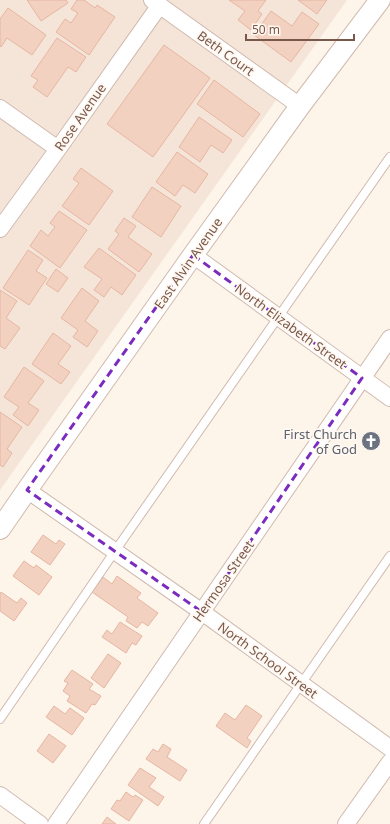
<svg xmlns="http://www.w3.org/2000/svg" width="390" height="824" font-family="'Noto Sans',sans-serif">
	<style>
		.residential { fill: #f5e5d8 }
		.building { fill: #f3d1c1; stroke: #e6b6a1 }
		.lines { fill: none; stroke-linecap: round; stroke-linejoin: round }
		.service-casing { stroke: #d0baaf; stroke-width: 10 }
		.minor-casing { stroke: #d0baaf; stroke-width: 18 }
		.tertiary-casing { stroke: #d0baaf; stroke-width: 22 }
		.service { stroke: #fff; stroke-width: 8 }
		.minor { stroke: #fff; stroke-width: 16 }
		.tertiary { stroke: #fff; stroke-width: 20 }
		.marked { fill: none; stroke: #7b2cbf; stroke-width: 3; stroke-dasharray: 8 5; stroke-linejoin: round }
		.labels { text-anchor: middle; stroke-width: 3.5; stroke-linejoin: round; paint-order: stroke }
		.street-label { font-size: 13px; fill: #79584c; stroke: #fff8f1 }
		.worship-label { font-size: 13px; fill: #5b616d; stroke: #fff8f1; text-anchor: end }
	</style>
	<rect width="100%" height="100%" fill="#fdf4ea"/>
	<!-- residential -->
	<path class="residential" d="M0,0h347l-347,490z"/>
	<!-- building -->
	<path class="building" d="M27,0h39l2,3 -27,18z
		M77,0h7l11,8 2,-3 18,12 -26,38 -33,-23 9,-13 6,4 7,-10 -7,-4z
		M229,0h37l-8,11 4,3 -11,16 -13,-10 7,-9z
		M298,0h29l-10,14z
		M8,8l38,27 -14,20 -25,-17 -6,9 -1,-1v-27z
		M271,11l21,15 10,-14 17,12 -28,38 -37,-27z
		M57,38l29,19 -10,15 -8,-5 -21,30 -14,-10 5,-7 -7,-4z
		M164,45l46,33 -57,79 -46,-33z
		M214,80l46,34 -17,23 -46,-33z
		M199,117l33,23 -9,13 -12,-8 -11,17 -21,-15z
		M177,152l31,22 -13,19 -12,-8 -8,11 -19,-14z
		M81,168l32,23 -24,34 -27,-19 17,-23 -6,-4z
		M152,187l29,19 -20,31 -29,-20z
		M59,211l28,19 -27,38 -30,-22 11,-16 7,6 7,-9 -5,-4z
		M124,218l12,8 -8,11 24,17 -13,18 -31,-23 11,-15 -4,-3z
		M99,248l37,27 -14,20 -11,-8 -7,10 -10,-7 8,-11 -18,-12z
		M28,250l15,10 -7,11 11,7 -18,27 -26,-17z
		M56,269l12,9 -10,14 -12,-8z
		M82,288l17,13 -14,20 13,10 -11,16 -14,-10 5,-7 -17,-12z
		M0,290l17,11 -11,17 14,10 -15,21 -5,-3z
		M53,333l18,13 -13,18 12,8 -9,12 -29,-20z
		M24,367l20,14 -16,22 11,7 -11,16 -15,-11 6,-8 -15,-10z
		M0,412l22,15 -15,22 5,4 -9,14 -3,-2z
		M43,535l13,9 3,-4 6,4 -15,21 -19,-13z
		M24,561l10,7 2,-3 16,12 -13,18 -26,-19z
		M117,576l24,17 -4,5 21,15 -10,13 -6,-4 -5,6 -11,-7 2,-4 -36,-25 11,-15 9,7z
		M1,592l16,11 4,-5 6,5 -13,18 -14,-10v-17z
		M120,622l22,14 -6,9 -4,-2 -6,10 -24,-16 5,-7 5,4z
		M108,654l13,9 -17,25 -13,-10z
		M72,670l21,14 -4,5 12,7 -6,9 -3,-1 -6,9 -19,-12 3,-5 -7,-5 5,-8 -4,-2z
		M246,705l16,11 -15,22 4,3 -4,7 -31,-22 9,-13 10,7z
		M54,706l11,8 5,-6 14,10 -12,17 -26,-18z
		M49,734l17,12 -13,17 -16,-12z
		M163,744l8,5 -4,8 20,13 -7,11 -34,-22 7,-10 5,3z
		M140,768l16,10 -7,9 15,10 -6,9 -30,-21z
		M126,792l7,5 2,-2 8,5 -14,21 -18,-12 6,-9 3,1z
		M107,817l9,7h-14z"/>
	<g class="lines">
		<defs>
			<path id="service" d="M0,719l115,-168 275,-394
				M204,824l97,-140 89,-128"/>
			<path id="minor" d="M152,0l148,106
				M0,108l58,41
				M0,229l58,-80 102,-144
				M193,255l197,143
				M27,490l175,122 188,136
				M0,795l40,29
				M56,824l334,-486
				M346,824l44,-62"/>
			<path id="tertiary" d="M0,529l27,-39 166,-235 107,-149 80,-106"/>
		</defs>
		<!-- service casing -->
		<use href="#service" class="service-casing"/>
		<!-- minor casing -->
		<use href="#minor" class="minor-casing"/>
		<!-- tertiary casing -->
		<use href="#tertiary" class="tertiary-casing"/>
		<!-- service -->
		<use href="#service" class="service"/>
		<!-- minor -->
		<use href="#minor" class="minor"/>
		<!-- tertiary -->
		<use href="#tertiary" class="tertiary"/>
	</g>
	<!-- marked area -->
	<path class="marked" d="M193,255l169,123 -160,234 -175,-122z"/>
	<!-- icons -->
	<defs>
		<symbol id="church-disc" viewBox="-11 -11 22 22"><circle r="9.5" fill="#6b7280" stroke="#fff8f1"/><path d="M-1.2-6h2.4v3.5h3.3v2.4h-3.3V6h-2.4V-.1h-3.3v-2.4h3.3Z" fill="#fff"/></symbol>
	</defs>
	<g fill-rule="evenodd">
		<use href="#church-disc" x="360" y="430" width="22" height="22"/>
	</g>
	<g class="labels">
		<!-- street labels -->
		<g class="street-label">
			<text transform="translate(226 53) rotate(36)" y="5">Beth Court</text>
			<text transform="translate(80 117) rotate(-55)" y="5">Rose Avenue</text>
			<text transform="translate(188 263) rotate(-55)" y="5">East Alvin Avenue</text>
			<text transform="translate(291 326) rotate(36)" y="5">North Elizabeth Street</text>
			<text transform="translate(223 581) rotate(-55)" y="5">Hermosa Street</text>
			<text transform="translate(268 660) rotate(36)" y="5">North School Street</text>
		</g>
		<!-- worship labels -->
		<g class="worship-label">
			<text x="357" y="439">First Church<tspan x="357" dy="15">of God</tspan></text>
		</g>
	</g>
	<!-- scale -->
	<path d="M246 34v6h108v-6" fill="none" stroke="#79584c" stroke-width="2"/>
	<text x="252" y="34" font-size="12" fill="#79584c" stroke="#fff8f1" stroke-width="3" paint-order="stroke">50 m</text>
</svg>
